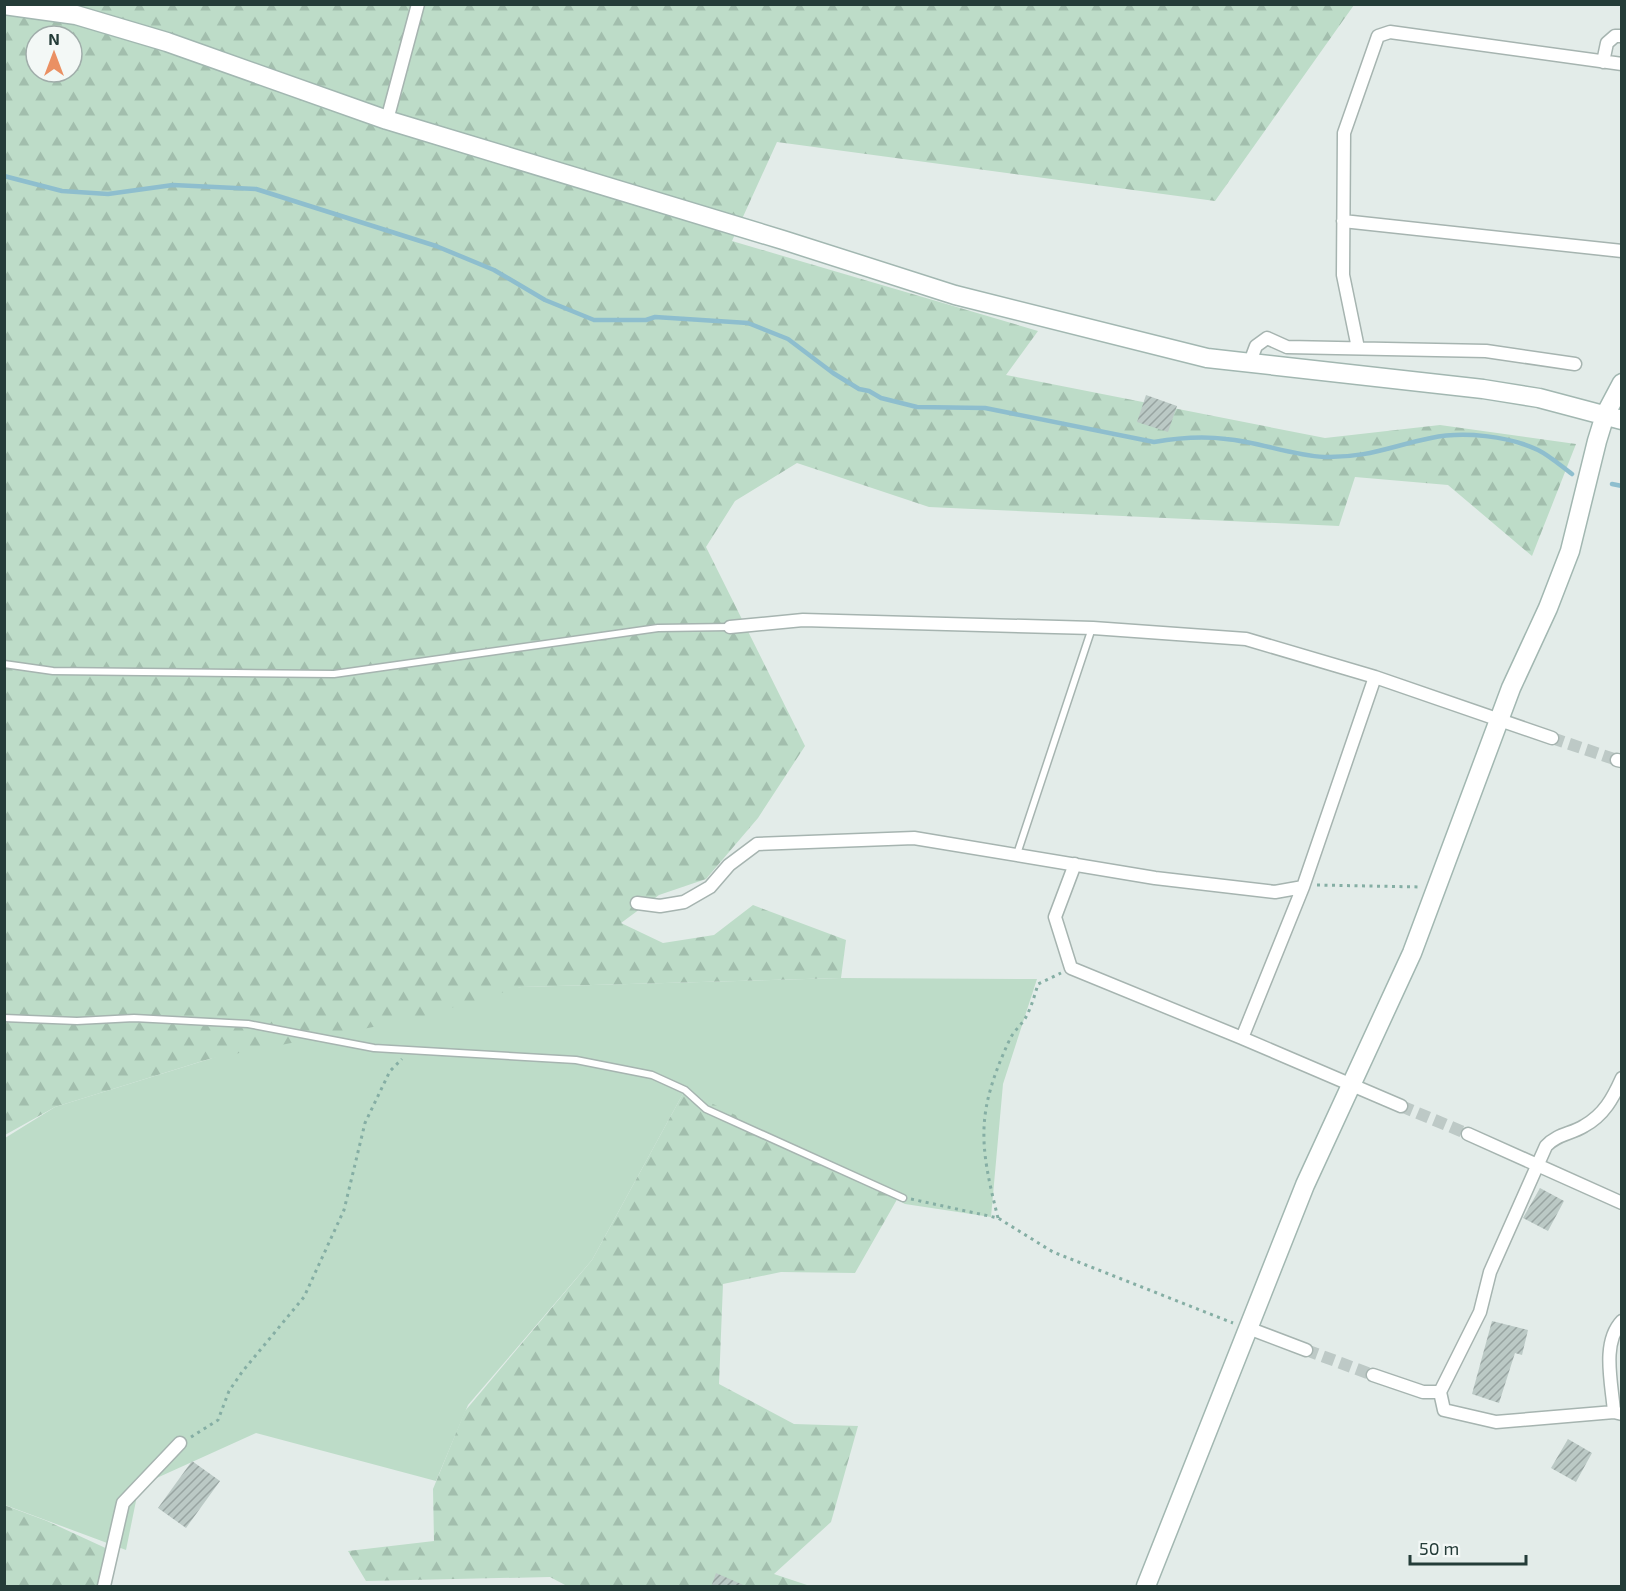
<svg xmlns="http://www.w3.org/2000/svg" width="1626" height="1591" font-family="'Exo 2',sans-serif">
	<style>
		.grass { fill: #bddcc8 }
		.forest { fill: url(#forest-firs); fill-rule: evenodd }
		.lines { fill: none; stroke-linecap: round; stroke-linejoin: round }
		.stream { stroke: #8ebece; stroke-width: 4.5 }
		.building { fill: url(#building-hatch) }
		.street-tunnel { stroke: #bdc9c6; stroke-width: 12; stroke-dasharray: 12 6; stroke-linecap: butt }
		.lane-casing { stroke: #a6b4b0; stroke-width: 9 }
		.street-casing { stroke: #a6b4b0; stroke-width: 15 }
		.secondary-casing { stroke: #a2b7b1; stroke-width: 21 }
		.path { stroke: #85aea4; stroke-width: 3; stroke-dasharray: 3 4.5; stroke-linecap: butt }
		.lane { stroke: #fff; stroke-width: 6 }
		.street { stroke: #fff; stroke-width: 12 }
		.secondary { stroke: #fff; stroke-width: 18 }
	</style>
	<defs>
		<pattern id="forest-firs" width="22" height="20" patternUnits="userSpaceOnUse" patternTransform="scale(1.5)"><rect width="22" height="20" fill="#bddcc8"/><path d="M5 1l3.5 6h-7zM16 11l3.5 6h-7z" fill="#a2bead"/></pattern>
		<pattern id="building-hatch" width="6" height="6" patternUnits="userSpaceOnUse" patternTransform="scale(1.5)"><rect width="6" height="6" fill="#bbc9c5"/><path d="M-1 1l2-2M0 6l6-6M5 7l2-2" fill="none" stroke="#98a4a1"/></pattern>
	</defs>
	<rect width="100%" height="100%" fill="#e3ece9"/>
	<!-- grass -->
	<path class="grass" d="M841,978l196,1 -34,105 -12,133 -86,-13 -220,-114 -93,170 -124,145 -32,76 -180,-48 -117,53 -13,64 -121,-45v-367l50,-31 241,-75 225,-45z"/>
	<!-- forest -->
	<path class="forest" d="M5,5h1349l-139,196 -438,-59 -45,99 306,90 -32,44 319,63 115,-13 136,19 -44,112 -84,-71 -93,-8 -16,49 -410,-19 -132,-44 -62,38 -29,46 99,199 -47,72 -52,61 -47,16 -38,28 42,20 51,-8 39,-30 93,35 -5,38 -320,9 -107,32 -205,40 -154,48 -50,28zM36,36h36v36h-36z
		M685,1090l214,106 -44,77 -74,-1 -58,12 -4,100 75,40 64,2 -27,96 -57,52 36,12h-243l-17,-9 -184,4 -18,-30 86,-10 -1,-52 32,-78 127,-151z
		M4,1505l43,16 65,30 -8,35h-99z"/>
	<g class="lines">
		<!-- stream -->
		<path class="stream" d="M4,176l58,15 46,3 65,-9 83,4 180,57 58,24 51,30 49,20h52l9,-3 93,6 40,16 45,34 26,16 10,2 12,7 36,9 68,1 169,34c23,-4 49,-6 72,-3 33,3 65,16 98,18 44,1 67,-11 107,-19 32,-7 78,-2 107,12 12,6 23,16 34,24
			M1612,484l10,2"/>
	</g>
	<!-- building -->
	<path class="building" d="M1146,395l31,11 -9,26 -31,-10z
		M1540,1188l24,13 -16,30 -25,-13z
		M1492,1321l36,9 -6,25 -7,-2 -16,50 -27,-9z
		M1568,1439l24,14 -16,29 -25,-14z
		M192,1461l28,20 -34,47 -28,-20z
		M716,1573l32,14h-37z"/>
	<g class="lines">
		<!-- street-tunnel -->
		<path class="street-tunnel" d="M1552,738l65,22
			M1401,1106l67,28
			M1306,1350l67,25"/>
		<defs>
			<path id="lane" d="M4,664l49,7 281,3 324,-46 72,-1
				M1017,854l75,-226
				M4,1018l73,3 57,-3 114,6 126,24 202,12 76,15 33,15 21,19 197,89"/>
			<path id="street" d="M1603,62l4,-19 8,-7h7
				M387,120l31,-116
				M1343,221l279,30
				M1358,348l-15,-73 1,-142 34,-97 12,-4 232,32
				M1250,362l6,-16 11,-8 20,9 199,4 89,13
				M730,627l73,-7 290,8 153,11 129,38 177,61
				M1375,677l-72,210 -61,151 159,68
				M1617,760l5,1
				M1075,864l-20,53 16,51 171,70
				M637,903l23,3 24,-4 26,-15 19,-22 28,-21 157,-6 241,40 120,14 28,-5
				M1468,1134l154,69
				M1248,1328l58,22
				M1373,1375l50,17h17l4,18 52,12 118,-10 8,2
				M1440,1392l40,-80 10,-40 56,-126c11,-12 25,-12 38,-20 20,-11 29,-28 38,-48
				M1614,1412c-2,-28 -13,-69 8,-91
				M104,1586l19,-83 57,-60"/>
			<path id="secondary" d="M4,5l72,10 91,27 220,78 396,120 172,55 252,63 276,31 56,9 83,22
				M1146,1586l159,-401 107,-232 99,-265 37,-80 22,-57 27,-110 8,-26 17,-32"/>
		</defs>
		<!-- lane casing -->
		<use href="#lane" class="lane-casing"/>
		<!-- street casing -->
		<use href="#street" class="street-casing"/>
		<!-- secondary casing -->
		<use href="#secondary" class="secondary-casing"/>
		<!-- path -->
		<path class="path" d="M1317,885l104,2
			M911,1199l87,19 55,34 180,71
			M998,1218c-19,-75 -22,-105 11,-177 4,-10 14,-17 18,-26 5,-10 8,-21 11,-31l23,-11
			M191,1437l27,-17 11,-29 13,-19 62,-75 40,-87 21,-87 25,-52 12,-12"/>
		<!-- lane -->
		<use href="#lane" class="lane"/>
		<!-- street -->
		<use href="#street" class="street"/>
		<!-- secondary -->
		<use href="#secondary" class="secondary"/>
	</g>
	<!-- border -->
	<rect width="1626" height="1591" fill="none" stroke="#243c38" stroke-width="12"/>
	<!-- north arrow -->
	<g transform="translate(54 54)"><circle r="28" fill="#f3f8f6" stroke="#a0adaa" stroke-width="1.5"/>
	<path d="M0-4.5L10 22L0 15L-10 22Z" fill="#ea9063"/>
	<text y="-9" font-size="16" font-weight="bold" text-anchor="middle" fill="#243c38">N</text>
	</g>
	<!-- scale -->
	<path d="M1410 1555v9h116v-9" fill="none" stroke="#243c38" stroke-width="3"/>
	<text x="1419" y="1555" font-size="18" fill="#243c38" stroke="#f3f8f6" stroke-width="4.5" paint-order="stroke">50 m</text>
</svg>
